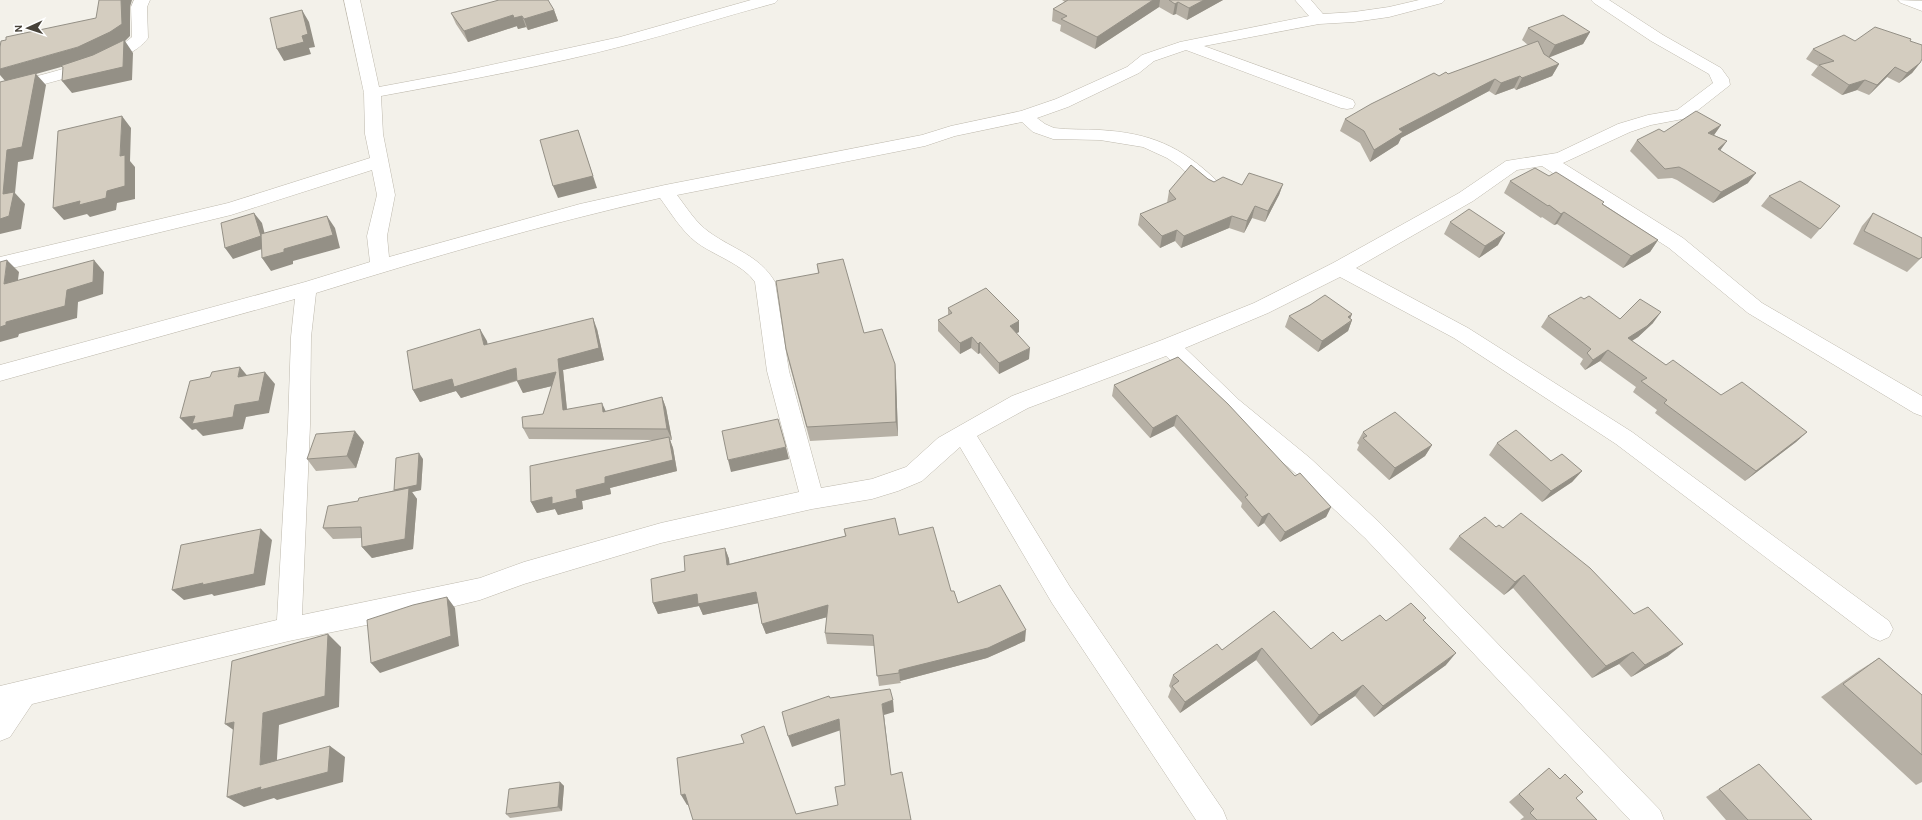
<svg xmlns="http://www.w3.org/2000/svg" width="1922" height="820" font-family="'Alegreya Sans',sans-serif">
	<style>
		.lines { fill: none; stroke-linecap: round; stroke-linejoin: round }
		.minor-casing { stroke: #beb9ad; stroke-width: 1 }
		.minor { fill: #fff; fill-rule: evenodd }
		.wall { fill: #b6b0a5 }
		.shaded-wall { fill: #949086 }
		.building { fill: #d4cdc0; stroke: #949086 }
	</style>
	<rect width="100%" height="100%" fill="#f3f1ea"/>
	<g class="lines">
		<defs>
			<path id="minor" d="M134,0h16l-3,7 1,31c-20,29 -113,48 -148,57v-10c37,-9 104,-23 132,-48l-1,-30z
				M344,0h16l19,87 75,-14 166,-36 131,-37h27l-3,3c-50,13 -98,29 -148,42 -81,21 -164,36 -246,51l2,38 12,61 -8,41 2,21 191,-53 85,-19 257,-50 29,-9 70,-15 35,-12 71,-32 15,-12 38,-13 129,-26 -14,-16h16l12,14 31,-2 35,-5 30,-7h26l-3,3 -53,14 -35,5 -35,2 -115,22 149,54 2,4 -2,4 -6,1 -6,-1 -155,-58 -32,11 -15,12 -71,34 -31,11 8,6 9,4c15,2 30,1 46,2 50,3 81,16 117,51l3,4 -3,4 -6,2 -6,-2 -26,-23 -12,-8 -24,-11 -43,-7 -47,-1 -20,-7 -11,-10 -67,14 -30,10 -248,49c10,13 19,28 32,37 25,18 50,23 66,50l14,89 32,117 51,-9 34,-12 32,-29 74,-42 150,-56 92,-37 79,-40 126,-70 47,-32 51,-8 61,-29 30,-9 29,-5 36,-27 -4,-9 -58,-33 -57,-38 -3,-3h18l54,35 58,33 8,11 1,6 -42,33 -37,7 -21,7 -67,31 120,75 79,65 160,93v20l-8,-3 -166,-100 -79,-65 -127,-82 -25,4 -44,31 -117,67 112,60 164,104 257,189 4,8 -4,8 -9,4 -9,-4 -255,-193 -162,-106 -114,-61 -72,36 -83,35 54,52 71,58 71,66 279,286 4,10h-34l-265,-282 -71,-66 -71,-60 -57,-56 -138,52 -51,28 93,151 153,223 4,10h-31l-144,-217 -92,-156 -38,34 -24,10 -26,8 -60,10 -151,34 -137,41 -44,16 -41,10 -150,31 -257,63 -22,33 -10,4v-55l277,-66 11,-195 3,-88 4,-38 -295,82v-16l305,-83 65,-20 -3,-26 10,-41 -5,-25 -141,45 -231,56v-14l228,-54 142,-45 -5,-24 -1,-41zM660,198c11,15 21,32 36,44 17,13 47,22 59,40l12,89 32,121 -138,31 -137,39 -44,16 -178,37 8,-190 1,-88 5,-44c113,-35 228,-69 344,-95z
				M1898,0l24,1v10l-21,-8z"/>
		</defs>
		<!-- minor casing -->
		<use href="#minor" class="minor-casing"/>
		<!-- minor -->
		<use href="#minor" class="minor"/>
	</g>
	<!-- wall -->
	<path class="wall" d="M1062,0h161l-36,20 -11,-6 -3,1 -14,-8 -64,42 -35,-18 1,-6 -9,-4 1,-12 12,-7z
		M554,10l4,11 -30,9 -2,-3 -8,2 -1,-3 -49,16 -12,-18 -5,-11z
		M1528,28l62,4 -7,12 -34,13 10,7 -7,12 -36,14 -2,-2 -19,7 -6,-4 -88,47 -3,6 -28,18 -10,-19 -20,-12 5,-12 103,-45 80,-29 -6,-5z
		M1855,41h55l10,22 -8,10 -13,10 -12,-6 -18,18 -12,-5 -15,5 -31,-20 7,-9 -12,-7 7,-10z
		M1721,125l-7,10 13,6 -7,9 28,33 -35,20 -36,-23 -5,-2 -14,1 -28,-28 7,-11 27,-8z
		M1208,179l6,3 28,3 41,-1 -4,11 -14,27 -13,-4 -8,15 -15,-5 -48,20 -6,-7 -15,7 -22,-23 2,-11 27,-11 2,-12z
		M1510,181l93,23 55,36 -8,12 -27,16 -66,-44 -3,1 -12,-8 -1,1 -37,-25z
		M1769,196l71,10 -29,33 -50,-33z
		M1873,213l49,44 -15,15 -54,-28 9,-18z
		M1450,222l48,23 -19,13 -35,-24z
		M817,264l47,69 31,31 1,14 2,58 -88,5 -21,-78 -3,-14 32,-76z
		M1584,299l36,20 33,4 -15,14 -6,4 34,24 55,30 86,37 -11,10 -51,39 -90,-68 2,-3 -24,-18 3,-5 -36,-26 -15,9 -5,-6 3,-5 -42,-32 7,-11z
		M948,308l71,24 -3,1 13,26 -30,15 -19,-21 -2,1 -7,-6 -11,6 -22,-23v-11l10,-5z
		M1352,314l-2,4 2,2 -4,11 -30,21 -33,-25 4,-11z
		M597,329l7,31 -41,10 4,39 39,2 56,-14 4,11 6,32h-2l3,8 4,23 -67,17 1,6 -29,7 1,8 -25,6 -3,-6 -18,4 -6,-11 124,-62 -126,-1 -6,-11 20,-14 9,-28 -29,7 -6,-12 -56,17 -5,-7 -36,11 -7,-12 74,-49v3z
		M1178,357l117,119 36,31 -5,10 -46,25 -16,-19 -6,4 -17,-20 1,-4 -68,-77 -24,12 -38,-42 2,-11z
		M1363,432l69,13 -7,11 -36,24 -32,-30 2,-5 -2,-2z
		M364,442l-8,26 -40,3 -9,-12z
		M1497,443l54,18 31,10 -10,11 -30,20 -53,-47z
		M423,459l-2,31 -9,2 5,7 -4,50 -41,9 -10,-11v-9l-29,1 -10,-11 35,-27 37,-11h-1z
		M1496,527l172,129 -37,21 -12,-13 -27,14 -79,-90 -9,7 -55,-46 10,-13z
		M844,529l55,6 52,56 7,12 67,38 -38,17 -87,23 1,2 -22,3 -5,-40 -47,-2 -2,-11 2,-16 -61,17 -4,-10 -4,-21 -55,12 -4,-9 -41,8 -5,-11 72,-55 4,11v5l116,-28z
		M1274,611l37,38 31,-8 44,-20h38l22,44 -72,52 -19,-21 -44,30 -55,-66 -76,53 -12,-16 3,-8 -2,-3 4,-11 49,-25z
		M1879,658l43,37v87l-6,3 -95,-88 36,-25z
		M1759,764l53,56h-86l-20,-23z
		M1549,768l10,11 6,-5 11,24 21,22h-77l4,-3 -15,-15z
		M560,782l4,4 -2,25 -52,7 -4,-4z"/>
	<!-- shaded-wall -->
	<path class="shaded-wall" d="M121,0h11l-2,7v29l-5,5 8,12 -1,27 -60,13 -10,-12 25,-22 -27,7 1,1 -25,7 10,11 -13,74 -15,3 -3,31 10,11 -4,25 -21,5v-15l3,-25 3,-112 -6,-7v-6l78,-22z
		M1153,0h7l-1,7 -64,42 2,-12z
		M1204,0h19l-36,20 2,-12z
		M1178,2l-2,12 -3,1 2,-11z
		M302,10l7,12 6,25 -6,1 2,6 -27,7 -7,-12 25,-13z
		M554,10l4,11 -30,9 -4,-11z
		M513,15l4,11 -49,16 -4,-11z
		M522,16l4,11 -8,2 -4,-11z
		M1590,32l-7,12 -35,14 7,-13z
		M1920,63l-8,10 -13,10 8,-10z
		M1559,64l-7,12 -36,14 6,-12z
		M1895,67l-8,10 -18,18 8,-10z
		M1520,76l-6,12 -19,7 6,-12z
		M1495,79l-6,12 -88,47 -3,6 -28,18 4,-12 25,-21z
		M1865,80l-8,10 -15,5 7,-10z
		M122,116l9,12 -1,33 5,6v32l-18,4 -1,7 -26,7 -3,-3 -23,6 -11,-12 54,-17 13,-35z
		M1721,125l-7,10 -6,-2z
		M578,130l19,58 -39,10 -5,-12z
		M1727,141l-8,11 -1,-3z
		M1756,173l-8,10 -35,20 8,-11z
		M1283,184l-4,11 -14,27 3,-11z
		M1255,206l-3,12 -8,15 3,-12z
		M1564,212l-7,12 -3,1 7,-11z
		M254,213l8,10 6,24 -35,12 -8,-11z
		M327,216l8,12 5,20 -47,13v3l-22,7 -9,-13 22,-9z
		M1232,216l-3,12 -48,20 3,-12z
		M1177,230l-2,11 -15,7 2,-12z
		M1505,233l-7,12 -19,13 6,-12z
		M1658,240l-8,12 -27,16 8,-12z
		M7,260l12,12 -3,23 -12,-11z
		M94,260l10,12 -1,22 -25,8 -1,16 -58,16 -1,3 -18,5v-15l6,-5 61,-32z
		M1661,312l-8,11 -15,14 -18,11 8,-10z
		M1352,314l-4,10 4,-4 -4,11 -30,21 4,-11 26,-24z
		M593,318l4,11 7,31 -41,10 5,51 -5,-11 -3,-26 -37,9 -6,-12 39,-9 2,-13z
		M1019,321v11l-10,5 1,-11z
		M480,329l7,12 3,15 -6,-11z
		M972,337l-1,11 -11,6v-11z
		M980,342v11l-2,1v-10z
		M1030,348l-1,11 -30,15v-11z
		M1608,350l-8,11 -15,9 8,-10z
		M895,364l1,14 2,58 -2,-14z
		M240,367l10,12 -12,-2z
		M516,368l5,11 -60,19 -5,-7 -36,11 -7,-12 39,-11z
		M265,372l10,12 -6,29 -23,4 -3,12 -40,7 -7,-7 -4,1 -12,-12 55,-13z
		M662,397l4,11 6,32 -5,-11z
		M602,403l5,11 -4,-2z
		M1177,415l-3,11 -24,12 3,-10z
		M355,431l9,11 -8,26 -9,-12z
		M1807,432l-11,10 -51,39 11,-10z
		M669,437l4,11 4,23 -67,17 1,6 -29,7 1,8 -25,6 -3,-6 -18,4 -6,-11 45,-12 29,-13z
		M1432,445l-7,11 -36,24 6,-12z
		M786,447l3,12 -58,13 -3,-12z
		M419,453l4,6 -2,31 -9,2 5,7 -4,50 -41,9 -10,-11 37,-52 -5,-5z
		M1582,471l-10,11 -30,20 9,-11z
		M1331,507l-5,10 -46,25 5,-10z
		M1269,513l-5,10 -6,4 4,-10z
		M261,529l11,11 -7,45 -51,11 -2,-2 -28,6 -12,-10z
		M725,548l4,11 2,17 -4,-11z
		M1524,575l-11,13 -9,7 11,-13z
		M756,592l3,11 -56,12 -4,-9 -41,8 -5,-11 44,-9z
		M447,597l8,11 4,38 -79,27 -9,-10z
		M828,605l3,11 -65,18 -4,-10z
		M1026,630l-1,11 -38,17 -87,23 -1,-11z
		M328,634l13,13 -2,60 -60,18 -3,50 -16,-10 3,-52z
		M1683,644l-15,12 -37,21 14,-12z
		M1262,648l-6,12 -76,53 5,-11z
		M1633,652l-14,12 -27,14 14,-12z
		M1456,653l-10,12 -72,52 9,-11z
		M1363,685l-8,11 -44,30 8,-11z
		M893,700l1,12 -10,3 8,70 -10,-81z
		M839,719l2,11 -49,17 -4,-11z
		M234,722l8,14 -17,-12z
		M330,746l15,11 -2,25 -66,18 -3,-2 -30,9 -17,-10 34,-10z
		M560,782l4,4 -2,25 -4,-4z
		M685,794l6,10 -4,1 -6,-10z"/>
	<!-- building -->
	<path class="building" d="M99,0h22l1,24 -12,8 -32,15 -78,22v-22l1,-6 5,-1v-3l90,-19z
		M499,0h49l6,10 -30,9 -2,-3 -8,2 -1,-3 -49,16 -13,-18z
		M1068,0h85l-56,37 -36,-18 6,-3 -14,-7z
		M1169,0h35l-15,8 -11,-6 -3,2z
		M302,10l6,24 -6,2 2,6 -27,7 -7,-31z
		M1563,15l27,17 -35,13 -27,-17z
		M1875,27l36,12 -1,2 12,4v14l-2,4 -13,10 -12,-6 -18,18 -12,-5 -16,5 -30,-20 15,-4 -21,-12 31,-14 11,6z
		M124,40l-1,27 -61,14 1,-14 -3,-1 33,-11z
		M1538,41l6,13 15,10 -37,14 -2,-2 -19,7 -6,-4 -96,50 4,3 -29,18 -10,-19 -19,-12 26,-15 63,-31 5,3 7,-4 2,2z
		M36,73l-14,74 -15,3 -4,44 11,-2 -5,24 -9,3v-137z
		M1696,111l25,14 -13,8 19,8 -9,8 38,24 -35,19 -36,-22 -6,-3 -14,2 -28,-29 22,-11 5,3z
		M122,116l-2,40 5,-1v31l-18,5 -1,7 -27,7 1,-4 -27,7 5,-77z
		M578,130l15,46 -40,10 -13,-46z
		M1191,165l17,14 6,3 9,-5 19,8 7,-12 34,11 -15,27 -13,-5 -8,15 -15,-5 -48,20 -7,-6 -15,6 -22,-22 36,-15 -7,-8z
		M1535,168l14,8 7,-4 48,30 -2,2 56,36 -27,16 -67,-44 -3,2 -12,-9 -1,1 -38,-25z
		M1800,181l40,25 -20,23 -51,-33z
		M1469,209l36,24 -20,13 -35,-24z
		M254,213l7,23 -36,12 -4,-25z
		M1873,213l49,25v19l-3,2 -55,-28z
		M327,216l6,19 -49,14v3l-22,6 -1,-24z
		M843,259l21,74 18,-4 13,35 1,58 -89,5 -21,-78 -10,-68 43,-8 -2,-9z
		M7,260l-3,24 90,-24 -1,22 -26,8 -2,16 -59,16v3l-6,2v-65z
		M986,288l33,33 -9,5 20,22 -31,15 -19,-21 -2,2 -6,-7 -12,6 -22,-23 14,-7 -4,-5z
		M1325,295l27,19 -4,3 4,3 -30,21 -33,-25 21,-11z
		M1589,296l31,23 20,-20 21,13 -14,14 -19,12 38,27 7,-5 48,35 21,-13 65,50 -51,39 -92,-68 3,-3 -26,-19 6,-3 -39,-28 -15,10 -6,-7 4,-4 -43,-33 33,-19 3,2z
		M593,318l6,30 -41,11 5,51 39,-7 1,9 59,-15 5,32 -144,-1 -1,-11 21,-3 13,-42 -39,9 -1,-13 -62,19 -2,-8 -39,11 -6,-39 73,-22 4,16z
		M1178,357l50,47 67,72 5,-3 31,34 -46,25 -16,-19 -7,4 -17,-20 3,-2 -71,-80 -24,13 -39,-43z
		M240,367l-2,10 27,-5 -6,29 -24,4 -2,12 -41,7 3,-8 -15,2 10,-37 20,-4 2,-5z
		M1395,412l37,33 -37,23 -32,-30 4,-2 -4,-4z
		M778,419l8,28 -58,13 -6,-29z
		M1516,430l35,31 11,-7 20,17 -31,20 -54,-48z
		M355,431l-8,25 -40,3 9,-25z
		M669,437l4,23 -68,17v6l-29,7 1,8 -25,6v-7l-21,5 -1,-36z
		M419,453l-2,32 -23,5 2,-32z
		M409,488l-4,51 -43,8 -1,-20 -38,1 5,-22 30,-5 1,-3z
		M1521,513l69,55 44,46 14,-7 35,37 -38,21 -12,-13 -27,14 -82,-91 -9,7 -56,-46 26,-19 11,10 3,-2 4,3z
		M895,518l4,17 34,-8 18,64h3l4,12 42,-18 26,45 -38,18 -89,22v3l-22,3 -4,-41 -48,-2 3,-28 -66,19 -6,-32 -58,12 -1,-10 -44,9 -2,-24 34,-8 -1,-15 41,-8 2,17 119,-29 -2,-7z
		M261,529l-7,45 -52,11 1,-2 -31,7 9,-45z
		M447,597l4,39 -80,27 -4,-43 46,-15z
		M1411,603l15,15 -3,2 33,33 -73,53 -20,-21 -44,30 -57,-67 -77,54 -13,-16 7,-5 -6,-6 44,-31 5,6 52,-39 37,38 22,-17 9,9 38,-26 6,6z
		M328,634l-3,62 -62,17 -3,52 70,-19 -2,26 -68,18 1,-3 -34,10 7,-75 -9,2 7,-63z
		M1879,658l43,37v60l-79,-71z
		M890,689l3,11 -11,4 9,71 11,-3 9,48h-218l-8,-26 -4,1 -4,-37 67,-15 -3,-8 23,-9 32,88 42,-9 -3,-18 10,-2 -6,-66 -51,17 -6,-24 47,-16 1,2z
		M1759,764l53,56h-64l-29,-31z
		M1549,768l11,11 5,-5 18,18 -7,6 21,22h-60l-7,-7 4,-4 -15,-15z
		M560,782l-2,25 -52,7 3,-25z"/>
	<!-- north arrow -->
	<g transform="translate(28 28) rotate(267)" stroke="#ffffff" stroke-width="3" paint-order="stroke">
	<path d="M0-3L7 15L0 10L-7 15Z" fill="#474239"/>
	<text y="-6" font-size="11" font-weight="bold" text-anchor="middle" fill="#474239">N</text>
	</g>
</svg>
